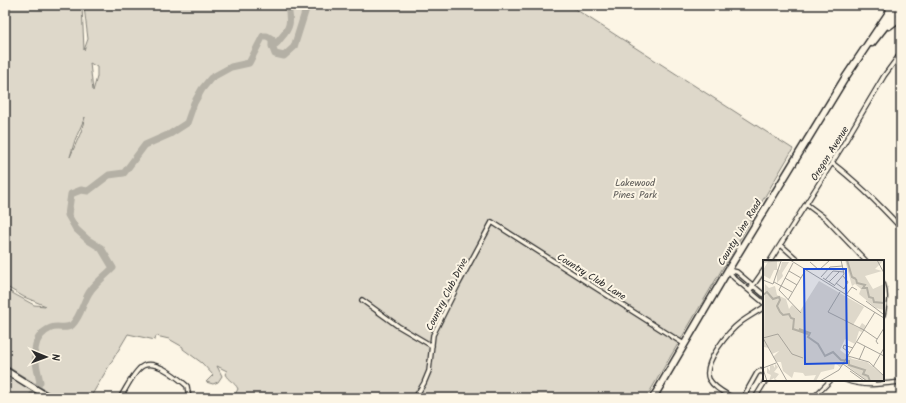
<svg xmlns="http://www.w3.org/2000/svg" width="906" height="403" font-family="Kalam,sans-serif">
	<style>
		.green { fill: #ded8ca; stroke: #84827a; fill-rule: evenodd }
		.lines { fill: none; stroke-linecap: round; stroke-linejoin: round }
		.river { stroke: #b4b0a5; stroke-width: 7 }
		.street-casing { stroke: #2b2b2b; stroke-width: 6 }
		.secondary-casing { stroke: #2b2b2b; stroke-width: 8 }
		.primary-casing { stroke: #2b2b2b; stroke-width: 9 }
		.street { stroke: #fcf5e5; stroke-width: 3.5 }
		.secondary { stroke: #fcf5e5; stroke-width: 5.5 }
		.primary { stroke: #fcf5e5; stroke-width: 6 }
		.labels { text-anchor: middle; stroke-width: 4; stroke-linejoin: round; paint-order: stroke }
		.street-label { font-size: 10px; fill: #2b2b2b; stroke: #fcf5e5 }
		.park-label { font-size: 10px; fill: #585653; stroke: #fcf5e5 }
		.inset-river { fill: none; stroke: #b4b0a5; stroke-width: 2 }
		.inset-road { fill: none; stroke: #a8a49b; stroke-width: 1 }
		.view { fill: #1d4ed8; fill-opacity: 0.15; stroke: #1d4ed8; stroke-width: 2 }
		.inset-edge { fill: none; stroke: #2b2b2b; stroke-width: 2 }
	</style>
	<rect width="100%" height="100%" fill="#fcf5e5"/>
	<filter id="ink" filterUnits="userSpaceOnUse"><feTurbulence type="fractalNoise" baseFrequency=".025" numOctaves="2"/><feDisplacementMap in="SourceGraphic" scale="8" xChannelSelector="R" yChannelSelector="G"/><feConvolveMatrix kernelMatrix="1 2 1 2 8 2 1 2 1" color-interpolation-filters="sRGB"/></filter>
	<g filter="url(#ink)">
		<!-- green -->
		<path class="green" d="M11,5h71l2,45 4,-11 -4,-32 -2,-2h487l224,144 -147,249h-413l5,-9c-3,-7 -10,-8 -13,-15l2,-3 -10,-5 5,10 -4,6 -5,2 -7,-2 7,-7 -11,-12 -19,-14v-2l-14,-8 -13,-3 -1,4 -27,-6 -38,64h-32l-53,-33v-76l29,16 12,1 -22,-9 -19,-11v-259zM90,63l7,4v10l-4,14zM85,117l-4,15 -11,25 5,-17z
			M5,370l45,28h-45z"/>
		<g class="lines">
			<!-- river -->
			<path class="river" d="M272,46c5,-1 6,-5 9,-8 11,-12 9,-18 7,-33
				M31,398l9,-16c-4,-19 -13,-44 11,-54 7,-3 15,2 21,-3 10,-10 11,-25 19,-35 6,-8 15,-15 22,-22l-12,-20 -13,-8 -12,-11 -8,-14 3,-21 10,-4 7,1 21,-16 15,-2 21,-28 25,-11 17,-11 7,-20 8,-14 9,-11 20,-11 18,-4 14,-27h4l5,3v7l3,8 9,2 10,-9 12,-38 3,-4"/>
			<defs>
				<path id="street" d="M881,5l10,5
					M832,163c25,19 47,41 69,65
					M806,204l20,15 40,42
					M781,245l18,16
					M770,261l70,-111 44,-74 17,-23
					M728,270l6,8 30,25
					M728,270l9,2 27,23
					M883,283c4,11 2,21 0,32
					M750,290l14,-20
					M362,300l36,26 34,20
					M846,380c18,7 36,4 55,2
					M860,380l13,3
					M120,398c6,-9 11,-21 19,-29 12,-14 38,8 48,17l2,12
					M415,398l9,-15 5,-12 4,-36 25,-50 34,-63 192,122
					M733,398c-8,-5 -19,-10 -24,-19 -7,-16 20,-48 32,-57 7,-5 16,-10 23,-15
					M743,398l14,-25 3,-2 4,1
					M755,398l11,-18
					M813,398l18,-18"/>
				<path id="secondary" d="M5,370l45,28"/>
				<path id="primary" d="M889,26l12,-9
					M872,43l29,-37
					M653,398l75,-128 117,-192 49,-73"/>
			</defs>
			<!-- street casing -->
			<use href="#street" class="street-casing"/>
			<!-- secondary casing -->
			<use href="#secondary" class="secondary-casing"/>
			<!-- primary casing -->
			<use href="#primary" class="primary-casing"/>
			<!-- street -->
			<use href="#street" class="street"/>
			<!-- secondary -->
			<use href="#secondary" class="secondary"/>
			<!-- primary -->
			<use href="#primary" class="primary"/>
		</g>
	</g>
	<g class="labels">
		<!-- street labels -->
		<g class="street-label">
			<text transform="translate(829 153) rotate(-58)" y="4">Oregon Avenue</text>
			<text transform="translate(739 232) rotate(-59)" y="4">County Line Road</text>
			<text transform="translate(592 276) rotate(32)" y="4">Country Club Lane</text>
			<text transform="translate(446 294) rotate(-63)" y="4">Country Club Drive</text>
		</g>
		<!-- park labels -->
		<g class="park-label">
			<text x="635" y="186">Lakewood<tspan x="635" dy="12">Pines Park</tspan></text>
		</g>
	</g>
	<!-- overview -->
	<g transform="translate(763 260)">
		<rect width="121" height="121" fill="#fcf5e5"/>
		<path d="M6,0h8v9l3,1 2,-8h7l-7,11 1,3 -6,7v-13h-3l-4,9 -7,-4v-5zM82,0h39l-9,9 7,2 -17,5 8,13 11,-5v26l-8,-2 -17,-14 2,-5 -6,-5 -3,2zM56,21l45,26 -11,18 6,3 3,-5 4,3 -4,6 -3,-1 -4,13 -10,-5 -5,11 12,9 15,3 17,14v5h-17l-22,-17 -5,3 -5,-4 -1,6 -13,3 -5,9h-3l3,-6 -11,1 -2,-3 -9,-1 -2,6 -9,-7 -2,-9h-4l-4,-5 6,-6 -7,3 -3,-6 -5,-1 1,-63 4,4 6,-2 2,9 9,4 3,10 3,-4 8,6zM12,104l3,3 -4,5 5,2 -4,5 4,2h-4l-1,-3 -5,3 2,-6 -4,-2v-6l3,4v-5l3,-1 2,3z" fill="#ded8ca"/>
		<path class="inset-river" d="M84,0l5,17 4,2M93,19l1,4 8,2 -2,3h4l2,9 4,1 1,4 10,1M0,35l4,-3 6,7 6,-2 1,3 -3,6 3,6 3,3 6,-1 2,4 3,1 -1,10 15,5M36,69l11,4 -2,4 10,7 7,12 8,-4 8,8 8,1v4l16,5 -2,4 5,2 2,5"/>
		<path class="inset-road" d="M27,0l94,58M114,0l7,13M0,2l17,-1M47,2l9,8 11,-10M30,3l-14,27 22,23M26,11l12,7M58,17l9,-10 13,-1M22,18l12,7M60,18l11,7M0,20l10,4 8,-23M62,20l8,-9 11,1M11,22l18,10M66,22l10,-10M73,23l8,6 4,-7 -5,-6M71,26l10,-12 -3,-14M77,32l-12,20 36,18M83,35l6,-8 5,3M25,40l17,-29M103,41l17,13M101,70l13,9M0,78l15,-4 14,20 11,4M0,78l24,43M94,82l27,14M115,84l-2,-3 8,-13M87,93l-7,-5 1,-3 9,3M85,96l21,6 15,14M96,100l6,-14M80,104l24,17M110,107l11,-19M0,108l13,-5M0,109l4,12M87,111l14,10M57,121l19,-11 36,-58"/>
		<path class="view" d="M41,9h42l1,94 -42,1z"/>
		<rect width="121" height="121" class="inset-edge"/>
	</g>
	<!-- margin -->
	<rect width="906" height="403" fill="none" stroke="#fcf5e5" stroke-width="20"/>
	<rect x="10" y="10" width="886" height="383" fill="none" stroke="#2b2b2b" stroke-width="1.5" filter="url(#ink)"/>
	<!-- north arrow -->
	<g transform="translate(46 357) rotate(91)" stroke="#fcf5e5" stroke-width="3" paint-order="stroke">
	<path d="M0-3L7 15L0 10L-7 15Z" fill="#2b2b2b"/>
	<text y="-6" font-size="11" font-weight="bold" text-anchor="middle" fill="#2b2b2b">N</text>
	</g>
</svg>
